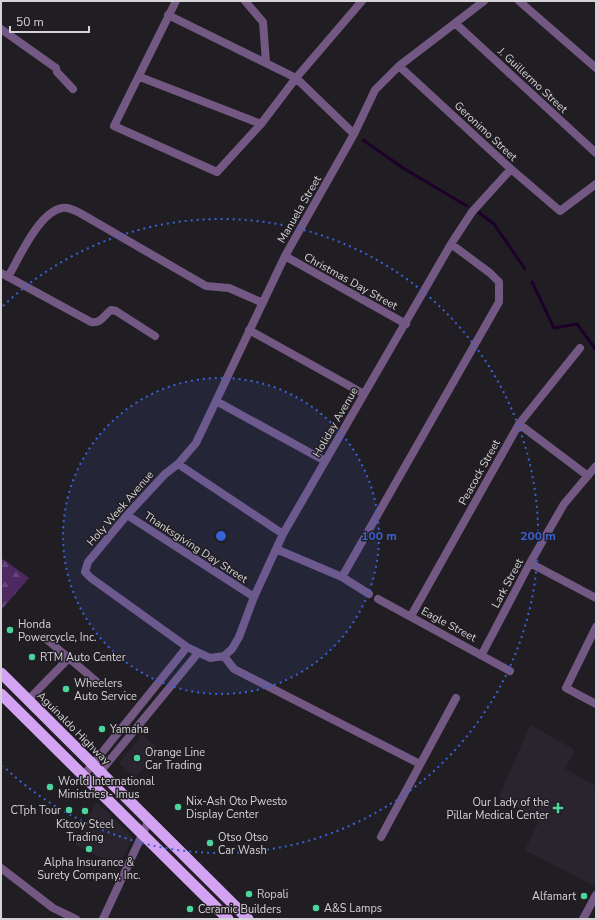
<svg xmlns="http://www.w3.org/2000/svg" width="597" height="920" font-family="'Nunito Sans',sans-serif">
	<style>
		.built { fill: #2a242e }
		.forest { fill: url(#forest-firs) }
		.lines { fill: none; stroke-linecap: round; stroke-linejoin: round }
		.stream { stroke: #1c0029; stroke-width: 3 }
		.minor { stroke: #745884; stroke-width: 8 }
		.tertiary { stroke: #745884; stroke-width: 8 }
		.trunk { stroke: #d4a2f2; stroke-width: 11 }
		.ring { fill: none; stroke: #3962d8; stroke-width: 2; stroke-dasharray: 2 4 }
		.poi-dot { fill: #4bd49b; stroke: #211e23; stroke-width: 1.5 }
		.labels { text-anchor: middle; stroke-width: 3; stroke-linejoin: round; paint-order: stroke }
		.street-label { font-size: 11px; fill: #d6d3d7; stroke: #211e23 }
		.poi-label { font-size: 11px; fill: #d6d3d7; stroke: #211e23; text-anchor: start }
		.centre { fill: #3962d8; stroke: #211e23; stroke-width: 2 }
		.ring-label { font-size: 12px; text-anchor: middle; font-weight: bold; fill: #3962d8; stroke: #211e23; stroke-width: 3; stroke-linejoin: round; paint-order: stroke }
	</style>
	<defs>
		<pattern id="forest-firs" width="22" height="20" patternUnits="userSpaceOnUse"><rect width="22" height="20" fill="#4d2861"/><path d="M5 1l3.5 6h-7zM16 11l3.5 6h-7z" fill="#664677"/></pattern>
	</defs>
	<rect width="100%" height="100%" fill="#211e23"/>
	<!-- built -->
	<path class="built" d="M530,725l45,25 -10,19 31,17v97l-2,3 -69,-36 15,-31 -41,-22z
		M142,734l12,11 2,9 -21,24 -16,-15z
		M96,802l37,35 -14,29 -44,-21z"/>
	<!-- forest -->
	<path class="forest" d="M3,559l26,19 -28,32v-49z"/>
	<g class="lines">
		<!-- stream -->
		<path class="stream" d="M363,140l40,28 64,38
			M478,212l16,12 31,45
			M532,282l22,46 23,-4 19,26"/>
		<!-- minor -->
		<path class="minor" d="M176,1l-62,125 103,46 44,-48 35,-46 58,56
			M245,1l18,21 3,40
			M519,1l77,67
			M168,15l128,63 66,-77
			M455,23l141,130
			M1,29l55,39 1,4 16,17
			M399,66l112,103 49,42 36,-27
			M140,77l121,47
			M451,244l21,-32 39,-43
			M285,256l121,68
			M1,273l90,49c10,2 13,-7 20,-12l5,1 39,25
			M8,277c11,-19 31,-65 54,-69 6,-1 12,2 18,5l126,73 23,2 34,15
			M249,330l115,64
			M216,401l109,60
			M519,424l69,52
			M178,464l105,70
			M127,515l127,82
			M276,549l66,28 27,17
			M530,563l66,35
			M378,599l132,72
			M411,616l108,-192 61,-76
			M596,627l-30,61 30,16
			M45,638l51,43
			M482,654l48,-91 34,-59 32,-38
			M224,656l8,-7 7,-12 15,-40 29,-63 168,-290 39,29 9,9v20l-157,275
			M28,700l41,-42
			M420,764l-186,-95 -10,-13 -14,2 -23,-11 -96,-69 -6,-6 3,-10 39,-47 38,-41 13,-10 18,-21 89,-187 69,-122 21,-44 24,-24 85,-65
			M84,775l103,-128
			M91,783l107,-130
			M381,837l75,-139
			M1,868l52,40 23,11
			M103,919l46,-99"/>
		<!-- tertiary -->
		<path class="tertiary" d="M583,919l13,-24"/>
		<!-- trunk -->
		<path class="trunk" d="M1,673l247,246
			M1,694l227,225"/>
	</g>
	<!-- distance rings -->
	<circle cx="221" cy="536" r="158" fill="#3962d8" fill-opacity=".12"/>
	<g class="ring">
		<circle cx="221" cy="536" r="158"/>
		<path d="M3 306A317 317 0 1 1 3 766"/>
	</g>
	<!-- markers -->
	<g class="poi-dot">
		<circle cx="10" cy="630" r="4"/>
		<circle cx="32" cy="657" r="4"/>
		<circle cx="66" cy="689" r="4"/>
		<circle cx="102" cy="729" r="4"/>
		<circle cx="137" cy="758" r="4"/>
		<circle cx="50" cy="787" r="4"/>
		<circle cx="178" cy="807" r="4"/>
		<path d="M556 802h4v4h4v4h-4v4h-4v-4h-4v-4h4z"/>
		<circle cx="69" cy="810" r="4"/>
		<circle cx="85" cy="811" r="4"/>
		<circle cx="210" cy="843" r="4"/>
		<circle cx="89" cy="849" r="4"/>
		<circle cx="249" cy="894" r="4"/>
		<circle cx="584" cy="896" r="4"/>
		<circle cx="316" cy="908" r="4"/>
		<circle cx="190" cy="909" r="4"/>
	</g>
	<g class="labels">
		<!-- street labels -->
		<g class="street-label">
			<text transform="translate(533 80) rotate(43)" y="4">J. Guillermo Street</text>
			<text transform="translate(486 131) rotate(43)" y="4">Geronimo Street</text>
			<text transform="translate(299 209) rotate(-60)" y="4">Manuela Street</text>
			<text transform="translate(351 281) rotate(29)" y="4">Christmas Day Street</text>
			<text transform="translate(335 422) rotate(-60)" y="4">Holiday Avenue</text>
			<text transform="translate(479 472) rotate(-61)" y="4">Peacock Street</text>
			<text transform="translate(120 508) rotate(-49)" y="4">Holy Week Avenue</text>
			<text transform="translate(196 547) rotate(33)" y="4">Thanksgiving Day Street</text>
			<text transform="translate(507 583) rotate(-62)" y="4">Lark Street</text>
			<text transform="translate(449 624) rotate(28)" y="4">Eagle Street</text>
			<text transform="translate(74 728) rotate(45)" y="4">Aguinaldo Highway</text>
		</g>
		<!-- poi labels -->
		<g class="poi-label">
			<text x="18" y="628">Honda<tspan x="18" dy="13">Powercycle, Inc.</tspan></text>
			<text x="40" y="661">RTM Auto Center</text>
			<text x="74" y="687">Wheelers<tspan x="74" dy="13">Auto Service</tspan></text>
			<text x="110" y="733">Yamaha</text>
			<text x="145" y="756">Orange Line<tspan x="145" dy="13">Car Trading</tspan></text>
			<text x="58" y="785">World International<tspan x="58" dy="13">Ministries - Imus</tspan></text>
			<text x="186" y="805">Nix-Ash Oto Pwesto<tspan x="186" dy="13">Display Center</tspan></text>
			<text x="549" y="806" text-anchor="end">Our Lady of the<tspan x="549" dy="13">Pillar Medical Center</tspan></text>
			<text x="61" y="814" text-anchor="end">CTph Tour</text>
			<text x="85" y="828" text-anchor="middle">Kitcoy Steel<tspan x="85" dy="13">Trading</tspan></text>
			<text x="218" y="841">Otso Otso<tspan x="218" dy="13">Car Wash</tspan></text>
			<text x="89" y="866" text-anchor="middle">Alpha Insurance &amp;<tspan x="89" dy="13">Surety Company, Inc.</tspan></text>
			<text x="257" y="898">Ropali</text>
			<text x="576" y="900" text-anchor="end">Alfamart</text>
			<text x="324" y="912">A&amp;S Lamps</text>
			<text x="198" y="913">Ceramic Builders</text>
		</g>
	</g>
	<circle cx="221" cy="536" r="6" class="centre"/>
	<g class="ring-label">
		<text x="379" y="540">100 m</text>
		<text x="538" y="540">200 m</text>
	</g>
	<!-- border -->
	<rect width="597" height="920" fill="none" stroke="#d6d3d7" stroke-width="4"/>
	<!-- scale -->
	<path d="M10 26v6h79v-6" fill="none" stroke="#d6d3d7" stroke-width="2"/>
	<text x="16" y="26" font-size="12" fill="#d6d3d7" stroke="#211e23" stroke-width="3" paint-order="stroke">50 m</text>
</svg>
